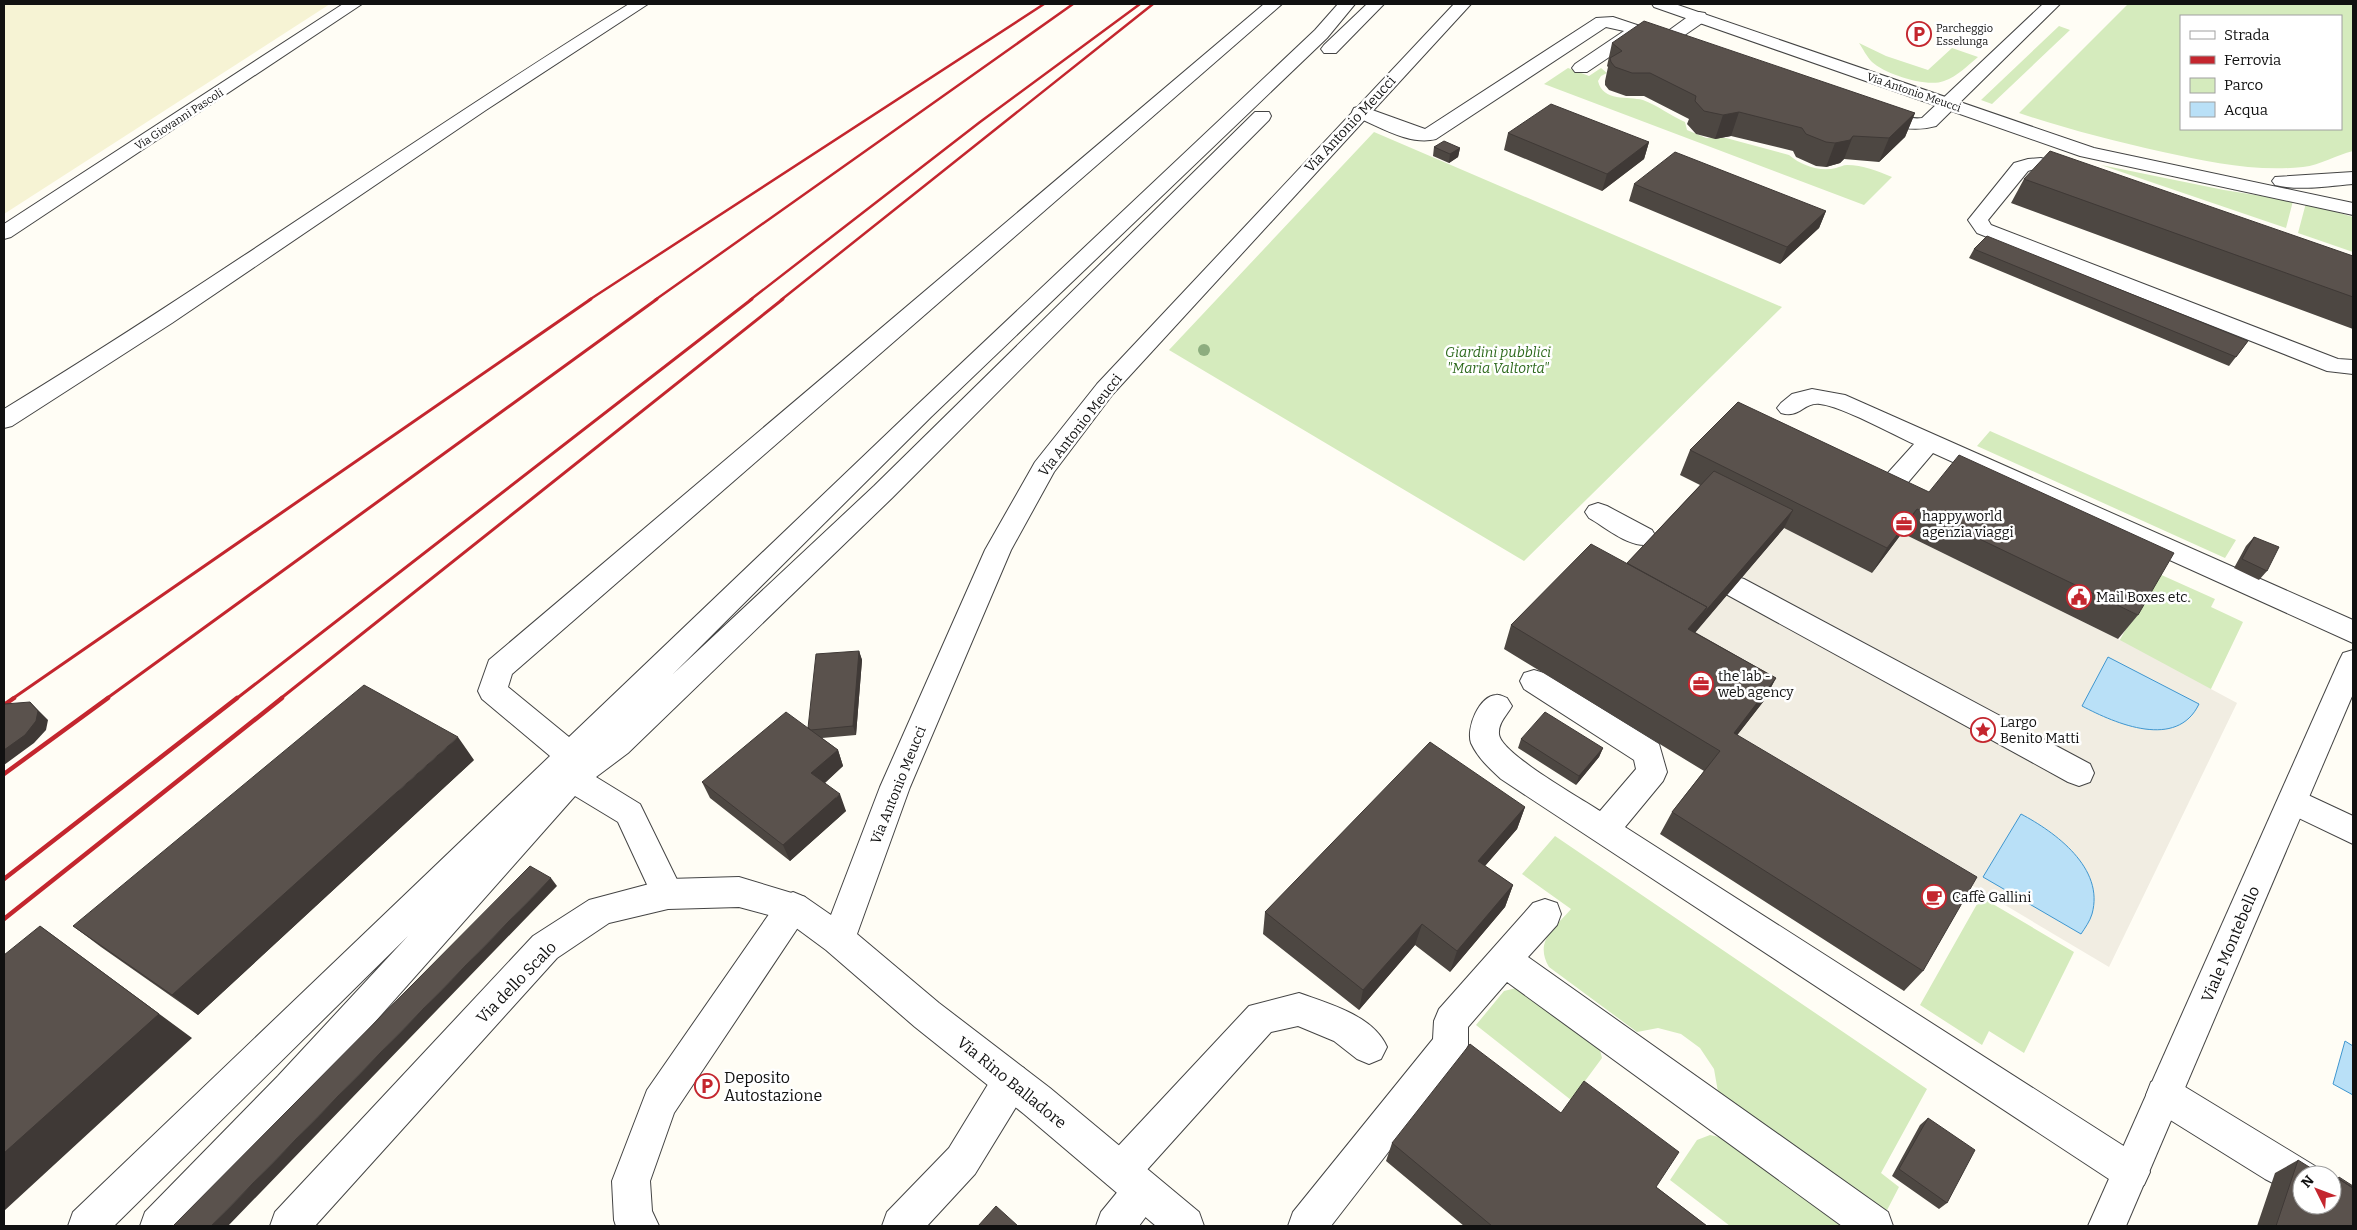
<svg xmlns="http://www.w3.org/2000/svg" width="2357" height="1230" font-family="Bitter,serif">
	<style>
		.farmland { fill: #f6f3d4 }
		.green { fill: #d5ebbd; fill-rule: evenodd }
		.plaza { fill: #f1ede2 }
		.water { fill: #b9e0f7; stroke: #3f96cf }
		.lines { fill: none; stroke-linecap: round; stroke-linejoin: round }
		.service-casing { stroke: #444; stroke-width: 2 }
		.pedestrian-casing { stroke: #444; stroke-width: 2 }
		.minor-casing { stroke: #444; stroke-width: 2 }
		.tertiary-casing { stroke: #444; stroke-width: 2 }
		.service { fill: #fff; fill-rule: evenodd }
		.pedestrian { fill: #fff; fill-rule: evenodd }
		.minor { fill: #fff; fill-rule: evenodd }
		.tertiary { fill: #fff; fill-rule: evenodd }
		.rail-far2 { stroke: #c4262e; stroke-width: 2.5 }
		.rail-far1 { stroke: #c4262e; stroke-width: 3 }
		.rail { stroke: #c4262e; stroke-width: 4.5 }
		.tree { fill: #8dad7f }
		.wall { fill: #4d4742 }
		.shaded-wall { fill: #3f3936 }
		.building { fill: #5a524d; stroke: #3f3936 }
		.labels { text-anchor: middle; stroke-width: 5; stroke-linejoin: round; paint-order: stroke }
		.far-poi-label { font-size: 11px; fill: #111; stroke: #fff; text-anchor: start }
		.far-street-label { font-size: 11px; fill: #111; stroke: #fff }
		.street-label { font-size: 14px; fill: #111; stroke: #fff }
		.park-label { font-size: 14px; font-style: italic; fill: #2f6b1f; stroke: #fff }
		.poi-label { font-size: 14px; fill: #111; stroke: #fff; text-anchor: start }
		.near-street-label { font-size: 16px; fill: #111; stroke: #fff }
		.near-poi-label { font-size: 16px; fill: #111; stroke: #fff; text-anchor: start }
	</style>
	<rect width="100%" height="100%" fill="#fffdf5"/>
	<!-- farmland -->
	<path class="farmland" d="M4,4h326l-326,210z"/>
	<!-- green -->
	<path class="green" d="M2128,4h225v147c-17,4 -32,14 -50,16 -48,5 -94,-5 -140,-15 -49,-11 -97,-23 -144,-39zM2181,16h160v113h-160z
		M2059,26l11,4 -78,74 -11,-4z
		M1859,43l27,13 42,14 24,-22 26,9c-11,9 -20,19 -34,24 -17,7 -59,-7 -72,-19 -5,-5 -9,-13 -13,-19z
		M1568,68l21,8 12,-8 6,5 -6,3 -3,5c5,21 30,15 45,19 14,5 28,16 42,22l2,8 19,8h20l63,17c13,11 31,17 47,13 4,-1 7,-3 11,-3 16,0 30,6 45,12l-28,28 -320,-121z
		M1374,132l408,175 -258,254 -355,-211z
		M2101,165l123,25 69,11 -7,27z
		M2306,203l47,14v35l-55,-19z
		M1990,431l246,109 -11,18 -248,-112z
		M2157,573l58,26 -4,8 32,15 -33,69 -93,-46z
		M1555,836l372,253 -46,84 18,14 -14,27 -167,-122 -4,-23 -14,-21 -19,-14 -23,-6 -21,4 -88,-65c-15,-26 5,-38 22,-58l-49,-35z
		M1981,897l93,55 -50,101 -35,-22 -7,14 -62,-40z
		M1516,988l82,54 4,16 -31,42 -95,-75 28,-34z
		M1710,1135l14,3 117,88h-111l-60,-46 27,-40z"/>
	<!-- plaza -->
	<path class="plaza" d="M1784,528l88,45 30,-40 216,106 119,64 -128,264 -141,-84 -247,-127 -42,-104z"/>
	<!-- water -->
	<path class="water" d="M2108,657l91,47c-22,46 -83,20 -117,2z
		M2021,814c34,18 84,54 71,100 -2,7 -7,14 -11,20l-98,-57z
		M2345,1041l8,5v49l-20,-11z"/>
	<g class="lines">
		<defs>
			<path id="service" d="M629,4h19l-162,106 -314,213 -160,103 -8,2v-19c212,-129 414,-274 625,-405z
				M1264,4h18l-770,670 -4,13 61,50 347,-331 399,-376 23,-26h17l-28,34 -395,378 -260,259 202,-189 381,-374h14l2,4 -2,4 -377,378 -264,255 -32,24 44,27 44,90 -4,10 -12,5 -12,-5 -38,-82 -43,-26 -271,306 -119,124h-45l5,-14 133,-136 130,-140 -294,290h-46l5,-14 477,-456 -68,-57 -4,-8 11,-31z
				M1367,4h17l-48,49h-12l-3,-4 3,-4z
				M2043,4h17l-124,122c-25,7 -44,0 -67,-8l-2,-4 2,-4c18,-4 35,11 53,8z
				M1699,12l6,1 2,4 -2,4 -29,20 -2,4 -6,1 -29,-9 -52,35h-12l-3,-4 3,-4 49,-33 -18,-4 -170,112c-27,7 -57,-13 -82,-23l-2,-4 2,-4 7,-2 64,23 171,-111 17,-1 51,17 29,-21z
				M2041,158l40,12 3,4 -3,4c-18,5 -34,-14 -53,-7l-40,49 3,5 347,134 15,1v14l-26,-3 -350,-138 -9,-13 46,-57 14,-4z
				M1812,389l33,6 508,225v23l-420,-190 -34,40 -9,3 -9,-3 -21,-10 -3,-6 3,-6 9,-3 17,7 28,-31c-22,-10 -73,-38 -94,-40 -17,-2 -20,15 -39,9l-4,-5 4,-5 11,-9z
				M1534,670l10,3 115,71 8,28 -4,9 -38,46 519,332 6,13 -6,13 -13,6 -13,-6 -617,-406c-12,-11 -23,-21 -30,-36 -5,-15 8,-47 25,-48 3,-1 8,2 11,3l5,8c-5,9 -14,17 -13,28 1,19 83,65 101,77l36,-42 -2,-9 -110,-71 -4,-8 4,-8z
				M2293,788l60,28v28l-71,-34 -4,-9 4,-9z
				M793,892l12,5 4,10 -4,10 -131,196 -24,68 2,30 7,15h-43l-2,-6 -2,-39 35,-91 134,-193z
				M1545,899l12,4 4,11 -4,11 -29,32 360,255 5,14h-51l-335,-244 -39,45v18l-6,12 -131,169h-43l5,-14 140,-173 1,-18 5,-12 94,-106z
				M1299,993c30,11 74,22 88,54l-6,12 -12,5 -12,-5 -23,-18 -36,-15 -27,6 -126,140 11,5 6,13 -6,13 -17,23h-43l5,-14 18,-22 -12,-6 -6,-13 6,-13 142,-152z
				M1011,1063l13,5 5,13 -5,13 -49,80 -48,52h-45l5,-14 62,-64 49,-80z
				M2164,1077l13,5 138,84 4,9h-17v23l-37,-19 -114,-71 -5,-13 5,-13z"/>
			<path id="pedestrian" d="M1598,503l9,3 45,24 4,7 -4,7c-21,6 -45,-16 -63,-26l-4,-6 4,-6z
				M1734,576l10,3 346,185 4,9 -4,9 -11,4 -11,-4 -344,-189 -3,-7 3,-7z"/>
			<path id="minor" d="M343,4h19l-351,233 -7,2v-15z
				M1454,4h17l-358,390 -59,78 -43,78 -101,237 -53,147 82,69 111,85 149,124 5,14h-48l-132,-112 -109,-87 -89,-77 -42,-31 -45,-12 -71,2 -59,14 -52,35 -242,268h-45l5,-14 258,-276 56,-36 79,-21 71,-2 66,20 26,18 49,-128 105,-237 50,-88 62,-78z
				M1652,4h23l419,144 259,55v12l-273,-59 -426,-149z
				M2353,172v12c-25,2 -54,7 -78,1l-3,-4 3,-4z"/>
			<path id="tertiary" d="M2353,650v44l-227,532h-38l251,-565 4,-8z"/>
		</defs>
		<!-- service casing -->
		<use href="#service" class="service-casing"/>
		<!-- pedestrian casing -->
		<use href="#pedestrian" class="pedestrian-casing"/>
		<!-- minor casing -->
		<use href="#minor" class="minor-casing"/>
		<!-- tertiary casing -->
		<use href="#tertiary" class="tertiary-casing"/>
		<!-- service -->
		<use href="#service" class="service"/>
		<!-- pedestrian -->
		<use href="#pedestrian" class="pedestrian"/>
		<!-- minor -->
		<use href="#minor" class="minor"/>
		<!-- tertiary -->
		<use href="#tertiary" class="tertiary"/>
		<!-- rail-far2 -->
		<path class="rail-far2" d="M589,300l455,-296
			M655,300l418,-296
			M750,300l230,-178 160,-118
			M781,300l372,-296"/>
		<!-- rail-far1 -->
		<path class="rail-far1" d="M12,699l579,-400
			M106,699l551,-400
			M236,699l516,-400
			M280,699l503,-400"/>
		<!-- rail -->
		<path class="rail" d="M4,705l10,-7
			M4,774l104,-76
			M4,879l233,-181
			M4,919l278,-221"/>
	</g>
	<!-- trees -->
	<circle class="tree" cx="1204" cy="350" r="6"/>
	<!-- wall -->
	<path class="wall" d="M1612,43l303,70 -10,24 -26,25 -35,-3 -4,4 -14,4 -10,-1 -20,-9 -3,-6 -62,-15 -16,3 -19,-5 -9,-10 2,-5 -45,-23h-18l-17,-6 -4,-5v-4l3,-14 -1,-1z
		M1508,133l141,9 -5,17 -42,32 -98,-41z
		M1434,147l26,1 -2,9 -9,6 -16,-7z
		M2024,179l329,77v73l-342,-126z
		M1634,184l192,27 -7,17 -39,36 -151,-63z
		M1974,249l274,92 -19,25 -260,-108z
		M1738,402l400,213 -20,24 -216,-106 -30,40 -88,-45 -89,104 81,46 -13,24 -26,33 186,236 -19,20 -244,-157 12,-22 32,-41 -200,-122 7,-24 116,-62 73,-78 -20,-10 10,-25z
		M2254,537l13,34 -8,9 -25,-12 12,-22z
		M859,651l3,9 -6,75 -34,3 16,12 5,16 -18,17 21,28 -56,50 -80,-63 -8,-16 106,-54z
		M1521,739l82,9 -4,9 -23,28 -58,-37z
		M474,760l-276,255 -97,-68 -28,-21z
		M1525,807l-8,22 -32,37 28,19 -8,22 -55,65 -35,-27 -56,65 -96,-76 2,-22z
		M1928,1118l19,85 -8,6 -47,-33 28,-51z
		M1392,1143l264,44 51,39h-243l-78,-65z
		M2298,1160l34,45v-24l7,-4 14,49h-96l18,-53z"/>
	<!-- shaded-wall -->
	<path class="shaded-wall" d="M1739,112l-8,24 -16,3 8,-24z
		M1915,113l-10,24 -26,25 10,-24z
		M1853,136l-9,23 -4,4 -14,4 9,-24z
		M1649,142l-5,17 -42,32 5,-17z
		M1460,148l-2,9 -9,6 1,-9z
		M1826,211l-7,17 -39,36 7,-17z
		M1917,509l-15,24 -30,40 15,-25z
		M1793,510l-9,18 -106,125 10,-24z
		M859,651l3,9 -6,75 -3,-9z
		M1776,678l-13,24 -42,54 13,-23z
		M30,702l18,18 -2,10 -12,13 -30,22v-15z
		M458,737l16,23 -276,255 -26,-20z
		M1603,748l-4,9 -23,28 3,-9z
		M838,750l5,16 -25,23 -7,-16z
		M840,794l6,17 -56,50 -7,-16z
		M1525,807l-8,22 -47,54 8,-22z
		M551,878l6,8 -329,340h-17z
		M1513,885l-8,22 -55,65 7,-21z
		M1422,924l-7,21 -56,65 4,-20z
		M40,926l152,112 -188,173v-58z"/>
	<!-- building -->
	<path class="building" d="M1644,21l271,92 -26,25 -36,-2 -3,4 -15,3 -9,-1 -20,-8 -4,-6 -63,-16 -16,3 -19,-4 -9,-10 1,-5 -46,-23h-18l-17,-6 -4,-5 -1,-4 12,-7 -10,-8z
		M1551,104l98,38 -42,32 -99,-41z
		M1444,141l16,7 -10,6 -16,-7z
		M2050,151l303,105v41l-329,-118z
		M1675,152l151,59 -39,36 -153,-63z
		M1987,236l261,105 -12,16 -262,-108z
		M1738,402l191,90 30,-37 215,98 -36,62 -221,-106 -30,39 -197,-98z
		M1714,471l79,39 -90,104 4,-7 -80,-44z
		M2254,537l25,10 -12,24 -25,-12z
		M1591,544l116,63 -19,22 88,49 -42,55 243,144 -54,94 -251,-159 48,-61 -209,-126z
		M859,651l-6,75 -42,4 -3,-2 8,-74z
		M364,685l94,52 -286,258 -99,-69z
		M30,702l8,9 -2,10 -11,14 -21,15v-45l1,-1z
		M786,712l52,38 -27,23 29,21 -57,51 -81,-63z
		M1545,712l58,36 -24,28 -58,-37z
		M1430,742l95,65 -47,54 35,24 -56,66 -35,-27 -59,66 -98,-78z
		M530,866l21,12 -340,348h-38z
		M40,926l119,88 -155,139v-198z
		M1470,1044l91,69 23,-32 95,71 -23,35 51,39h-215l-100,-83z
		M1928,1118l47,32 -28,53 -48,-34z
		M2298,1160l24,15h-20v30h30v-24l6,4 1,-6 14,9v38h-77z
		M2339,1177l14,9v2l-14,-9 -1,1z
		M996,1206l22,20h-40z"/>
	<!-- icons -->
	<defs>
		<symbol id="parking-ring" viewBox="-11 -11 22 22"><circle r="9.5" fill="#fff" stroke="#c4262e" stroke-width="1.5"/><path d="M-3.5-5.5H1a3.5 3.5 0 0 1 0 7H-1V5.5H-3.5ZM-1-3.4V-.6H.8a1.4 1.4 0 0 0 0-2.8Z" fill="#c4262e"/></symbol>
		<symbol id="office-ring" viewBox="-11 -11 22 22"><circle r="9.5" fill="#fff" stroke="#c4262e" stroke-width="1.5"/><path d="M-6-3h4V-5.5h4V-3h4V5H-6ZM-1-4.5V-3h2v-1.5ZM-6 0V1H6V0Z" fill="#c4262e"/></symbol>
		<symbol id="civic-ring" viewBox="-11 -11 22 22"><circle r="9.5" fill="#fff" stroke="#c4262e" stroke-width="1.5"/><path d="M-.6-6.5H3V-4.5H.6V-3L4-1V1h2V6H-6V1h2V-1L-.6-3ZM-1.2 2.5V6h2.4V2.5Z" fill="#c4262e"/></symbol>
		<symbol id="sight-ring" viewBox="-11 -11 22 22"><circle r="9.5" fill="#fff" stroke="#c4262e" stroke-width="1.5"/><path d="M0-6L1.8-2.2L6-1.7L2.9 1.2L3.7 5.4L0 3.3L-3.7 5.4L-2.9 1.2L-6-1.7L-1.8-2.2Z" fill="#c4262e"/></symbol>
		<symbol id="cafe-ring" viewBox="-11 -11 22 22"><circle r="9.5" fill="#fff" stroke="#c4262e" stroke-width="1.5"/><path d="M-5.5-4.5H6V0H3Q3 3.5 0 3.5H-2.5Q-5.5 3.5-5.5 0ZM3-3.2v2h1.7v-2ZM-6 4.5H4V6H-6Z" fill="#c4262e"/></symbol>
	</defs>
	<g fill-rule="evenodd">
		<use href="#parking-ring" x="1905" y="20" width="28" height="28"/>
		<use href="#office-ring" x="1890" y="510" width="28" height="28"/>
		<use href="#civic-ring" x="2065" y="583" width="28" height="28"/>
		<use href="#office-ring" x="1687" y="670" width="28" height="28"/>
		<use href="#sight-ring" x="1969" y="716" width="28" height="28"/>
		<use href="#cafe-ring" x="1920" y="883" width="28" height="28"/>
		<use href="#parking-ring" x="693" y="1072" width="28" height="28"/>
	</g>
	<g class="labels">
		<!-- far-poi labels -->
		<g class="far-poi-label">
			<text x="1936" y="32">Parcheggio<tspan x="1936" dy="13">Esselunga</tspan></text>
		</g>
		<!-- far-street labels -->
		<g class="far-street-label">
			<text transform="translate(1914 92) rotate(19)" y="4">Via Antonio Meucci</text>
			<text transform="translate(179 119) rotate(-33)" y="4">Via Giovanni Pascoli</text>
		</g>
		<!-- street labels -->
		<g class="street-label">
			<text transform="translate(1350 124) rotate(-47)" y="5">Via Antonio Meucci</text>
			<text transform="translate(1080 425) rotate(-52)" y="5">Via Antonio Meucci</text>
			<text transform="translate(898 785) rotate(-68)" y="5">Via Antonio Meucci</text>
		</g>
		<!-- park labels -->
		<g class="park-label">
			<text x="1498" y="357">Giardini pubblici<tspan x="1498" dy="16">"Maria Valtorta"</tspan></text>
		</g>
		<!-- poi labels -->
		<g class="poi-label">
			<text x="1922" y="521">happy world<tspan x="1922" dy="16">agenzia viaggi</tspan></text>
			<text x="2096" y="602">Mail Boxes etc.</text>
			<text x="1718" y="681">the lab -<tspan x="1718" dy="16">web agency</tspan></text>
			<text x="2000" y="727">Largo<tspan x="2000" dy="16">Benito Matti</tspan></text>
			<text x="1952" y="902">Caffè Gallini</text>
		</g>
		<!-- near-street labels -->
		<g class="near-street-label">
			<text transform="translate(2230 944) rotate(-67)" y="6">Viale Montebello</text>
			<text transform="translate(516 982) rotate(-46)" y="6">Via dello Scalo</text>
			<text transform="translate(1012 1082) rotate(39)" y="6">Via Rino Balladore</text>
		</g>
		<!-- near-poi labels -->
		<g class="near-poi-label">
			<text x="724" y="1083">Deposito<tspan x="724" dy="18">Autostazione</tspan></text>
		</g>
	</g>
	<!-- border -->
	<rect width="2357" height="1230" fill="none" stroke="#111111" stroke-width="10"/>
	<!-- legend -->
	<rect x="2180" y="15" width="162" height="115" fill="#ffffff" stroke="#a0a0a0"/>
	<rect x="2190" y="31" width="25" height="8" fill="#ffffff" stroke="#a0a0a0"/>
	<text x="2224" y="40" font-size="15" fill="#111111">Strada</text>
	<rect x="2190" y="56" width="25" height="8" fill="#c4262e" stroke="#a0a0a0"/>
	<text x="2224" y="65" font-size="15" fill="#111111">Ferrovia</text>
	<rect x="2190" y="78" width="25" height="15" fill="#d5ebbd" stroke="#a0a0a0"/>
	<text x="2224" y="90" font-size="15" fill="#111111">Parco</text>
	<rect x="2190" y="102" width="25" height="15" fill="#b9e0f7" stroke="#a0a0a0"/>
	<text x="2224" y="115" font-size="15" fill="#111111">Acqua</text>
	<!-- north arrow -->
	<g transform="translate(2317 1190) rotate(312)"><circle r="24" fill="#ffffff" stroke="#a0a0a0"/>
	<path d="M0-4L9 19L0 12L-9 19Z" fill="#c4262e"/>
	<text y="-8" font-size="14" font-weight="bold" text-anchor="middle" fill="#111111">N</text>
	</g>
</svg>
